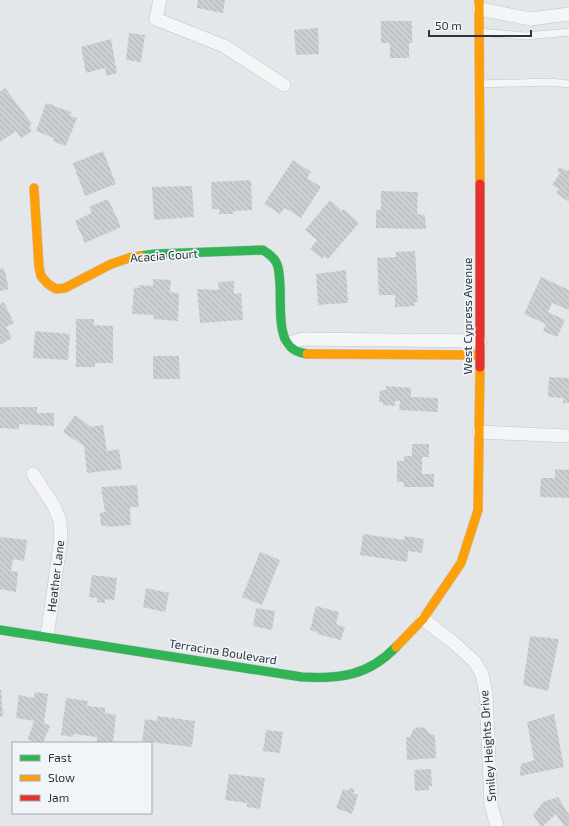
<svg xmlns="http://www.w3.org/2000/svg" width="569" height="826" font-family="'Exo 2',sans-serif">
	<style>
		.building { fill: url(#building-back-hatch) }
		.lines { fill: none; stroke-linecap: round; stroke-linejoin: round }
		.lane-casing { stroke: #c2c5c7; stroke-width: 8 }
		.street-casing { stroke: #c2c5c7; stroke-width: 14 }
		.fast-casing { stroke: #c2c5c7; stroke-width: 10 }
		.slow-casing { stroke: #c2c5c7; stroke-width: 10 }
		.jam-casing { stroke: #c2c5c7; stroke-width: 10 }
		.lane { stroke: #f3f5f6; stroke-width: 7 }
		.street { stroke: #f3f5f6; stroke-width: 13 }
		.fast { stroke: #30b455; stroke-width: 9 }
		.slow { stroke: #ff9f0a; stroke-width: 9 }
		.jam { stroke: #e5322d; stroke-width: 9 }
		.labels { text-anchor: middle; stroke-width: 3.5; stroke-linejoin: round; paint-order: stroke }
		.street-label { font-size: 12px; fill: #2b3642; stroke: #f2f5f8 }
	</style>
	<defs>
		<pattern id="building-back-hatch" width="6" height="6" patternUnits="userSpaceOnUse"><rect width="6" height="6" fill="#cccfd1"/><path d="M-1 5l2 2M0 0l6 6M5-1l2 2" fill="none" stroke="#afb2b5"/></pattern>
	</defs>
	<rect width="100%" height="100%" fill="#e4e7e9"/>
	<!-- building -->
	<path class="building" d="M198,0h27l-2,13 -26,-5z
		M381,21h31v22h-3v15h-19v-15h-9z
		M318,28l1,26 -23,1 -2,-25z
		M129,33l16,2 -4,27 -15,-2z
		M111,39l6,34 -11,3 -1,-8 -19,5 -5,-26z
		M5,88l27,36 -3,2 3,5 -11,7 -5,-7 -16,11v-50z
		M46,103l25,9 -1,4 7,2 -11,28 -13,-5 1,-3 -18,-7z
		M103,151l13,33 -31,12 -12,-33z
		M293,160l18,12 -4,6 14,9 -20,31 -16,-10 -5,6 -16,-10z
		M560,167l7,4 2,-2v33l-13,-9 3,-4 -7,-4 8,-12 -3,-2z
		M251,180l1,30 -19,1v3h-14v-5h-7l-1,-27z
		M192,186l2,31 -40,3 -2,-33z
		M381,191l37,1 -1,22 8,1 1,14 -50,-1v-18h5z
		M108,199l13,28 -36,16 -10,-22 17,-8 -3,-6z
		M330,200l12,11 2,-2 15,14 -31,36 -4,-3 -2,3 -12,-10 7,-9 -12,-10z
		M415,251l3,51h-4l1,4 -20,1v-12h-16l-2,-37 19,-1v-5z
		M4,268l5,21 -9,2v-22z
		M346,270l2,33 -30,2 -2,-31z
		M541,277l28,13v20l-17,-7 -4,9 17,8 -8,17 -14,-6 3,-7 -22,-10z
		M153,279l18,1 -1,12 9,1 -1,28 -25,-2 1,-4 -22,-1 2,-27 5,1v-3l14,1z
		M234,281v13l7,-1 2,27 -43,3 -3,-34 22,1 -1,-8z
		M4,302l10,21 -8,4 6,11 -12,7v-41z
		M76,319h18v6l19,1v37h-18v4h-19z
		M35,331l35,3 -2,26 -35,-2z
		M153,356h26l1,23h-27z
		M549,377l20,1v25h-6v-5l-15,-1z
		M386,386l25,2v9l27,1v14l-39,-2 1,-9h-5v5l-12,-1v-3h-4l1,-12h6z
		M0,407h37v6h17v13l-35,-2v5l-19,-1z
		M75,415l16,12 12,-2 4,26 12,-2 3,20 -35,4 -3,-27 -21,-14z
		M412,444h17v13h-7v17h12v13h-30v-5h-7v-21h7v-5h8z
		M555,469l14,1v28l-29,-1 1,-19h14z
		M137,485l2,22h-9l1,18 -24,2 -1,-2 -5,1 -1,-13 5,-1 -4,-25z
		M363,534l41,6 1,-4 19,3 -2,14 -14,-2 -1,11 -47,-7z
		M0,537l27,3 -3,21 -11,-2 -2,12 7,1 -2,20 -16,-3z
		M260,552l20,8 -18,45 -20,-8z
		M92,575l25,3 -3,22 -9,-1v4l-8,-1v-4l-8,-1z
		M146,588l23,5 -4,19 -22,-5z
		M316,606l23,6 -3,12 9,3 -4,13 -24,-6v-2l-7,-2z
		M256,608l19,3 -3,19 -19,-4z
		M530,636l29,3 -11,52 -25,-6z
		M0,690h1l2,26 -3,1z
		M35,692l13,2 -4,29 6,3 -7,17h-6l-9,-4 6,-18 -18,-3 3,-23 15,3z
		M66,698l22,3 -1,5 18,2v5l11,2 -3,28h-16v-6l-23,-3 -1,3 -12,-2z
		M554,714l10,53 -44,9 1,-12 13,-4 -7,-38z
		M157,716l38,5 -3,26 -50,-6 3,-22 12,2z
		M417,727l8,1 5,6 5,1 1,23 -29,2 -1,-23h4l3,-7z
		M266,730l17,2 -3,21 -17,-2z
		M431,769l1,17h-3v4l-14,1 -1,-21z
		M229,774l36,4 -5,31 -13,-2v-4l-22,-3z
		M349,788l6,2 -2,3 5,2 -6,19 -16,-6 7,-19 5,2z
		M558,797l11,18v11h-5l-8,-12 -13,12h-2l-8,-11 10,-13z"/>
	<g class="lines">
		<defs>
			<path id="lane" d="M479,32l47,4 43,-4
				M479,84l70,-2 20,2"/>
			<path id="street" d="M160,0l-4,19 68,27 60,39
				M479,9l52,10 38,-5
				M287,343l16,-4 177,2
				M479,432l90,4
				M33,474l21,32 6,15 1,17 -14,99
				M423,619l31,24 20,18 8,13 4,20 5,111 6,21"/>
			<path id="fast" d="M141,256l14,-2 108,-4c5,3 10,7 13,12 4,7 3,15 4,22 1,16 -2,48 8,60 5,7 12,9 19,10
				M0,630l302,47c38,2 66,-1 94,-30"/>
			<path id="slow" d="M479,0l1,184
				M34,188l5,79 2,9 7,8 8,5 9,-1 46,-24 21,-7 9,-1
				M307,354l173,1
				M396,647l27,-28 38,-56 17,-53 2,-143"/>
			<path id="jam" d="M480,184v183"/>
		</defs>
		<!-- lane casing -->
		<use href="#lane" class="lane-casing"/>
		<!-- street casing -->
		<use href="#street" class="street-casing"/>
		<!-- fast casing -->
		<use href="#fast" class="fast-casing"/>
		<!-- slow casing -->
		<use href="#slow" class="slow-casing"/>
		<!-- jam casing -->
		<use href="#jam" class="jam-casing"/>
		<!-- lane -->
		<use href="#lane" class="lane"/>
		<!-- street -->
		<use href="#street" class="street"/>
		<!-- fast -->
		<use href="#fast" class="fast"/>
		<!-- slow -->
		<use href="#slow" class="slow"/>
		<!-- jam -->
		<use href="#jam" class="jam"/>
	</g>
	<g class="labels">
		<!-- street labels -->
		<g class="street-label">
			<text transform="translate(164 256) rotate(-4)" y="4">Acacia Court</text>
			<text transform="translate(468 316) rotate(-90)" y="4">West Cypress Avenue</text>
			<text transform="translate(56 576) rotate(-83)" y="4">Heather Lane</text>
			<text transform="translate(223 652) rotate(9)" y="4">Terracina Boulevard</text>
			<text transform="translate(488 746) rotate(-94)" y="4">Smiley Heights Drive</text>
		</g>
	</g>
	<!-- legend -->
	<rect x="12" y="742" width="140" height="72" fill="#f2f5f8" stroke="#a2a9af"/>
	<rect x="20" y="755" width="20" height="6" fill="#30b455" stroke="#a2a9af"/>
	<text x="48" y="762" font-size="12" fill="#2b3642">Fast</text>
	<rect x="20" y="775" width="20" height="6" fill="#ff9f0a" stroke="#a2a9af"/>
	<text x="48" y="782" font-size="12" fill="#2b3642">Slow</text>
	<rect x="20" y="795" width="20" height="6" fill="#e5322d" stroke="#a2a9af"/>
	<text x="48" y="802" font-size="12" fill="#2b3642">Jam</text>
	<!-- scale -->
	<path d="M429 30v6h102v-6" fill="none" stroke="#2b3642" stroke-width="2"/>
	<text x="435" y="30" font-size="12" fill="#2b3642" stroke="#f2f5f8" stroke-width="3" paint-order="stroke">50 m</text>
</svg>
